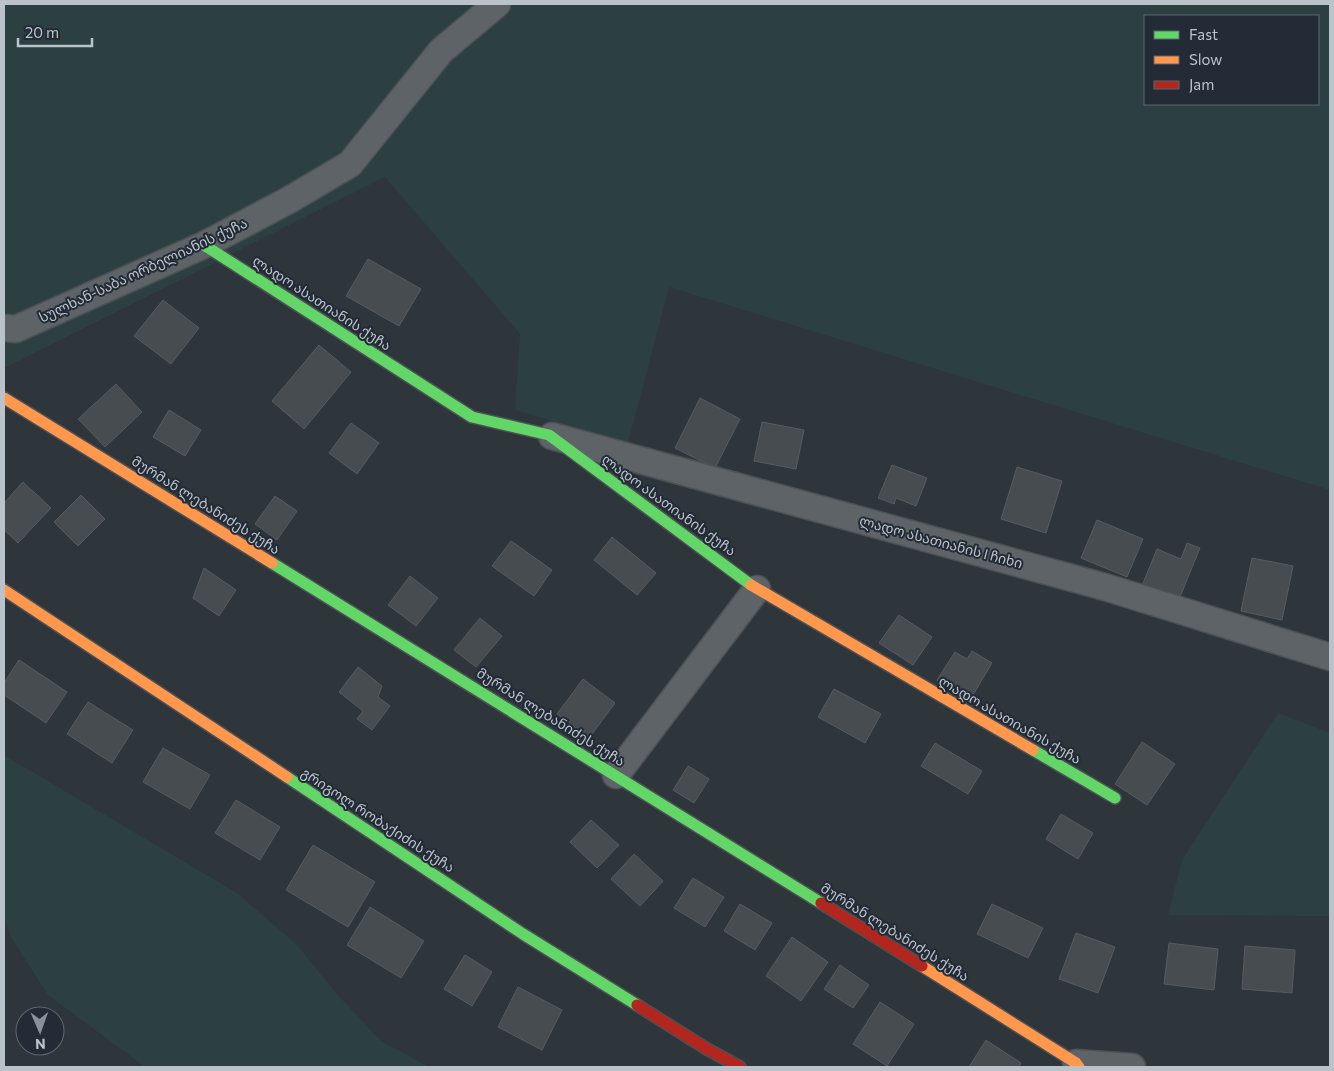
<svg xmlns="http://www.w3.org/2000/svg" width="1334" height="1071" font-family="Commissioner,'Noto Sans Georgian',sans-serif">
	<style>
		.green { fill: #2c4041; fill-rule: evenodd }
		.building { fill: #474c51; stroke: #575c62 }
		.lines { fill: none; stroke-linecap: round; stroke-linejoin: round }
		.street-casing { stroke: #4c5156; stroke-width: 29 }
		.fast-casing { stroke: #4c5156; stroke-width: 14 }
		.slow-casing { stroke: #4c5156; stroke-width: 14 }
		.jam-casing { stroke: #4c5156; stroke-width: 14 }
		.street { stroke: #5e6368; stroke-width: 26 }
		.fast { stroke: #63d668; stroke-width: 11 }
		.slow { stroke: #ff974d; stroke-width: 11 }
		.jam { stroke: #b3261e; stroke-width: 11 }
		.labels { text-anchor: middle; stroke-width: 4; stroke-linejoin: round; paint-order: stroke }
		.street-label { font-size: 14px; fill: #bac2ca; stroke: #222b36 }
	</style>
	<rect width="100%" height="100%" fill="#2e353b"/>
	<!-- green -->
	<path class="green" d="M4,4h1326v486l-661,-203 -41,156 -113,-33 5,-76 -135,-157 -378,190 -3,-1zM1145,16h173v88h-173z
		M1278,713l52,20v183l-162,-1 14,-55z
		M4,755l233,138 60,52 39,48 45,48 48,26h-284l-97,-72 -37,-58 -7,-20z"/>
	<!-- building -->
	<path class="building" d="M368,259l53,30 -22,37 -53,-30z
		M163,300l36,28 -28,36 -37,-28z
		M319,345l32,27 -47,57 -32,-28z
		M116,384l26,28 -37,35 -27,-28z
		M700,398l40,21 -25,49 -40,-20z
		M169,410l32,20 -16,26 -32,-19z
		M762,422l42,8 -8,39 -42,-8z
		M351,423l28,20 -22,31 -28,-21z
		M892,465l35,13 -11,28 -20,-8 -2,6 -16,-6z
		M1017,467l45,14 -16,52 -45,-14z
		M23,482l28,26 -33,35 -14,-13v-27z
		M81,495l24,24 -27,27 -24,-24z
		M275,496l22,15 -20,29 -22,-16z
		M1097,520l46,19 -16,38 -46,-19z
		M612,537l44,36 -19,22 -43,-35z
		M511,541l41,29 -18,26 -42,-30z
		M1187,543l13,5 -22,54 -37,-14 16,-39 24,10z
		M1252,558l41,8 -11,54 -41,-9z
		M204,568l32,22 -17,26 -26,-18z
		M410,576l28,22 -22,28 -28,-21z
		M899,615l33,22 -19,28 -34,-22z
		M480,618l22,18 -26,31 -22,-17z
		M972,651l20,12 -22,37 -33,-20 18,-28 12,7z
		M19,660l48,32 -21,31 -42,-28v-12z
		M358,667l24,19 -4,11 12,9 -18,24 -15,-11 6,-8 -24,-19z
		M583,679l32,24 -26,35 -32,-24z
		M834,689l47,25 -16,29 -47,-26z
		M88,702l45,28 -21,33 -45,-29z
		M1142,742l33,22 -28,41 -32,-21z
		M935,743l47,28 -14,23 -47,-28z
		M163,748l47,27 -20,34 -47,-27z
		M688,766l21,13 -15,24 -21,-13z
		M236,800l44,27 -20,33 -45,-27z
		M1061,814l32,19 -15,26 -32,-20z
		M591,820l28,25 -22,23 -27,-26z
		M313,845l62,37 -27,45 -62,-37z
		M634,854l29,27 -23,25 -29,-27z
		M693,878l31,19 -19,30 -31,-19z
		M740,904l32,19 -17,27 -31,-19z
		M992,904l51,24 -15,30 -51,-24z
		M370,907l54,34 -23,37 -54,-33z
		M1076,933l39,14 -17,46 -39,-14z
		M792,937l36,25 -27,39 -35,-25z
		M1169,943l49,6 -4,41 -50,-6z
		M1245,946l50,4 -3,43 -50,-4z
		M465,955l27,17 -20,34 -28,-17z
		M840,965l29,20 -16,23 -29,-19z
		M518,987l44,23 -20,40 -44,-23z
		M880,1002l34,22 -27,42 -34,-22z
		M986,1040l35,23 -2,4h-50z"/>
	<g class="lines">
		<defs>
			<path id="street" d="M4,328l12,1 188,-84 85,-45 61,-36 91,-113 56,-47
				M552,436l553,151 225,70
				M616,775l141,-186
				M1076,1063l56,4"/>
			<path id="fast" d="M204,245l268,172 77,18 202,150
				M272,563l549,340
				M1033,750l82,48
				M287,777l236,157 114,71"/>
			<path id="slow" d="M4,398l268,165
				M751,585l282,165
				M4,590l283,187
				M922,966l154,97 3,4"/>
			<path id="jam" d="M821,903l101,63
				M637,1005l70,44 33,18"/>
		</defs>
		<!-- street casing -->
		<use href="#street" class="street-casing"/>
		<!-- fast casing -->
		<use href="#fast" class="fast-casing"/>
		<!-- slow casing -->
		<use href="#slow" class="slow-casing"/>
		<!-- jam casing -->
		<use href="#jam" class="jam-casing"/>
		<!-- street -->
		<use href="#street" class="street"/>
		<!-- fast -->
		<use href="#fast" class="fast"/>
		<!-- slow -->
		<use href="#slow" class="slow"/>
		<!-- jam -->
		<use href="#jam" class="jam"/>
	</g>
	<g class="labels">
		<!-- street labels -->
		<g class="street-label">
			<text transform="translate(143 270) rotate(-25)" y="5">სულხან-საბა ორბელიანის ქუჩა</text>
			<text transform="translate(322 303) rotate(33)" y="5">ლადო ასათიანის ქუჩა</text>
			<text transform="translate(206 505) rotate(32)" y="5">მურმან ლებანიძეს ქუჩა</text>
			<text transform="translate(669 505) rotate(36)" y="5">ლადო ასათიანის ქუჩა</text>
			<text transform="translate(941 542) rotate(15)" y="5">ლადო ასათიანის I ჩიხი</text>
			<text transform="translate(551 717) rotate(32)" y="5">მურმან ლებანიძეს ქუჩა</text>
			<text transform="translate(1010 720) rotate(30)" y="5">ლადო ასათიანის ქუჩა</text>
			<text transform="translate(378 820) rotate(33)" y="5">გრიგოლ რობაქიძის ქუჩა</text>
			<text transform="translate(895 932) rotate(32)" y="5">მურმან ლებანიძეს ქუჩა</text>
		</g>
	</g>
	<!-- border -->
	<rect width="1334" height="1071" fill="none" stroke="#bac2ca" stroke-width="10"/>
	<!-- legend -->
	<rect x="1144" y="15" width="175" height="90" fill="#222b36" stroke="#5f6771"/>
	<rect x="1154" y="31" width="25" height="8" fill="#63d668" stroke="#5f6771"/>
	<text x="1189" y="40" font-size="15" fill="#bac2ca">Fast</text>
	<rect x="1154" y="56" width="25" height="8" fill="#ff974d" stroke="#5f6771"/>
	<text x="1189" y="65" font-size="15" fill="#bac2ca">Slow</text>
	<rect x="1154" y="81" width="25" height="8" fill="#b3261e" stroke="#5f6771"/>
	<text x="1189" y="90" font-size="15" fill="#bac2ca">Jam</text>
	<!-- north arrow -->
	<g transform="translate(40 1031) rotate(178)"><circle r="24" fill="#222b36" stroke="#5f6771"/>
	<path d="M0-4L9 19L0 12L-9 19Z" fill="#899198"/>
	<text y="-8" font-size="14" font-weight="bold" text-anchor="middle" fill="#bac2ca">N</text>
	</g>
	<!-- scale -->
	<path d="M18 38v8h74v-8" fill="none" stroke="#bac2ca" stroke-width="2.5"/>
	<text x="25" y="38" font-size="15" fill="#bac2ca" stroke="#222b36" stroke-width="4" paint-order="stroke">20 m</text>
</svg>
